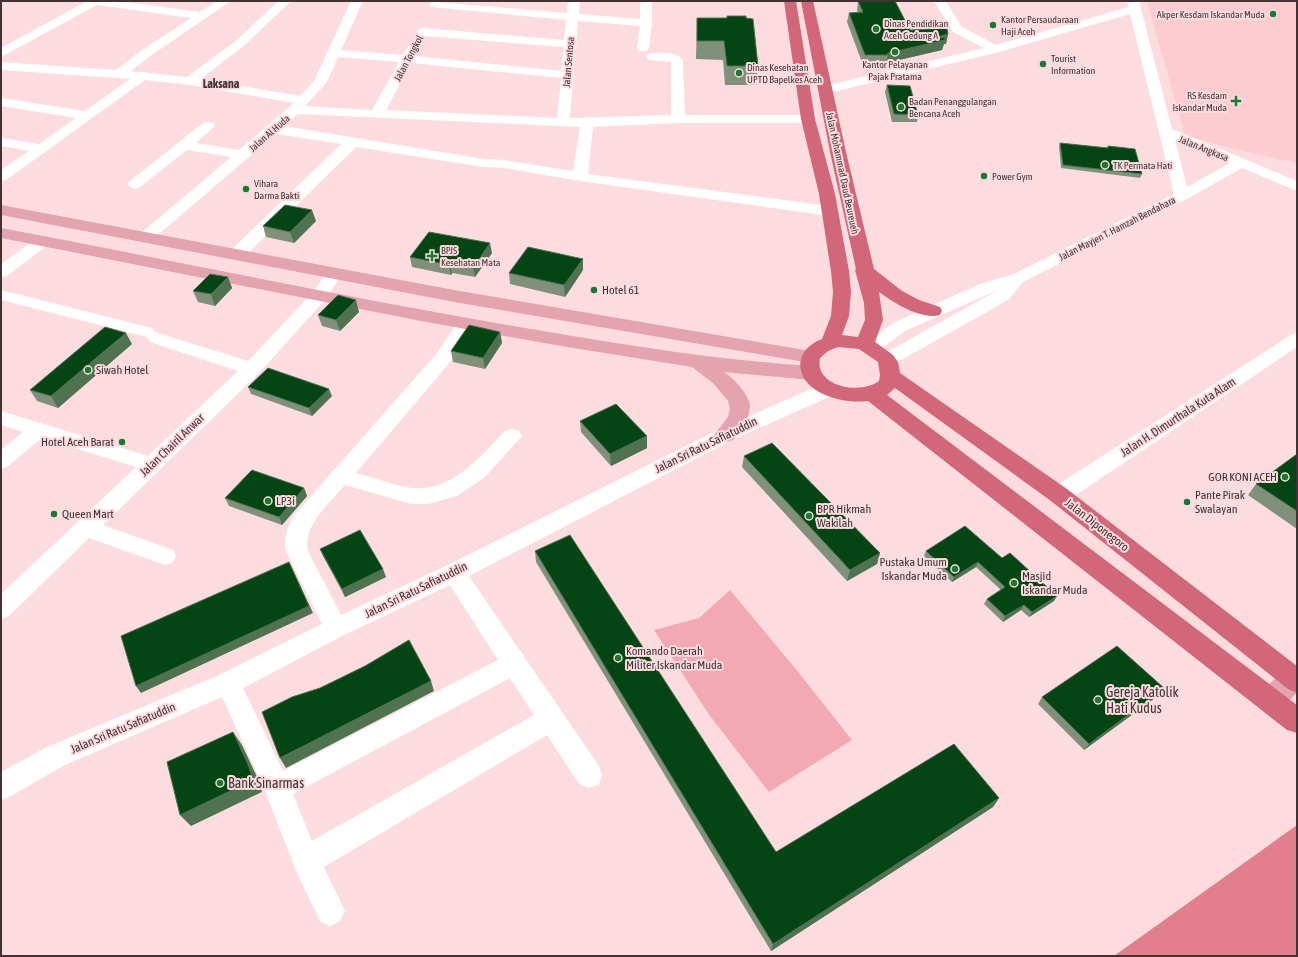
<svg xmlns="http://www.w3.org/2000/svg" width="1298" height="957" font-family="'Asap Condensed',sans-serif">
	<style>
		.built { fill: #fdccd1 }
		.green { fill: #f2a9b2 }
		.water { fill: #e37e8d }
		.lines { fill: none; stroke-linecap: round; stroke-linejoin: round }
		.minor { fill: #fff; fill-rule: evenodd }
		.major { fill: #e4a4af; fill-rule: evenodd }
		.highway { fill: #d26779; fill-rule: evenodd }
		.wall { fill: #80907a }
		.shaded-wall { fill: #4f7251 }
		.building { fill: #044514; stroke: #4f7251 }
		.poi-dot { fill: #177b2d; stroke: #fddcdf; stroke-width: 1.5 }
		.labels { text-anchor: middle; stroke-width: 4; stroke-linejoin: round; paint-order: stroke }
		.far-poi-label { font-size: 10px; fill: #423234; stroke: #fddcdf; text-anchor: start }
		.far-street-label { font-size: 10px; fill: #423234; stroke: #fddcdf }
		.far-quarter-label { font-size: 12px; font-weight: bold; fill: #423234; stroke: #fddcdf }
		.poi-label { font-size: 12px; fill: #423234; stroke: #fddcdf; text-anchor: start }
		.street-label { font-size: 12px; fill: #423234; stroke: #fddcdf }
		.near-poi-label { font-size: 14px; fill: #423234; stroke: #fddcdf; text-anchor: start }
	</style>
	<rect width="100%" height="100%" fill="#fddcdf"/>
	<!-- built -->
	<path class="built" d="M1147,1h150v162l-64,-14 -48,-14z"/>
	<!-- green -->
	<path class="green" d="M730,590l65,78 57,72 -83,52 -59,-76 -56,-86 45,-12z"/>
	<!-- water -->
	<path class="water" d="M1297,825v131h-183z"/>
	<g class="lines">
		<!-- minor -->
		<path class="minor" d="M87,1h33l80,11 17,-11h14l-81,55 -19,15 56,6 51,-38 40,-38h13l-45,43 -45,35 99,17 14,-15 37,-80h12l-22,49 62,5 6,-10h8l2,3 -4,8 146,15 3,-24 -141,-11 -4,-1 -2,-3 2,-3 4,-1 141,12 2,-20 -135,-13 -2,-2 2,-2 4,-1 132,11 1,-12h12l-1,13 61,5v-18h12v22l-3,25 -2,3h-8l-2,-3 3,-22 -62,-5 -8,97 101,-3v-53l-23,-2 -2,-3 2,-3c9,-2 29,-3 35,6l2,55h123l5,1 2,3 -2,3 -5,1h-130l-85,4 -5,47 241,32 6,2 2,3 -2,3 -6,2 -249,-35 -76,-13 -21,-1 -127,-20 -114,112 -6,1 -6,-1 -2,-4 2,-4 111,-107 -65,-10 -124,106 -6,2 -6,-2 -2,-3 2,-3 91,-77 -44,-7 -47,37 -5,2 -5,-2 -3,-3 3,-3 73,-58 5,-1 5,1 2,3 -19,17 43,7 55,-47 -104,-18 -45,-5 -139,100 -5,1v-11l28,-19 -28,-5v-8l38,6 37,-26 -75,-12v-8l84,13 45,-32 -129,-9v-8l115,8 26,-20 49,-32 -94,-13 -96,52v-9zM338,57l61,5 -27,48 -67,-4 22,-24zM411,63l150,15 -4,40 -171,-8zM298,114l282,13 -7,44 -69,-11 -21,-1 -199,-33z
			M934,1h12l16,26 34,18 133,-38 -2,-6h12l33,128 125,52v10l-55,-23 -55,31 -164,83 -15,18 -114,64 -7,2 -7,-2 -2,-4 2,-4 118,-66 -93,41 -27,20 -6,2 -6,-2 -3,-4 3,-4 27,-20 87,-39 34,-10 160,-80 -44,-180 -131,38 -174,42 -5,-1 -2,-3 2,-3 164,-39 -31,-16zM1175,140l55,23 -43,24z
			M43,236l6,2 2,3 -2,3 -42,32 -6,1v-13l36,-26z
			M335,268l6,1 2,4 -18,27 -66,73 -156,152 70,25 3,6 -3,6 -8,3 -76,-27 -80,78 -8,3v-25l135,-127 -94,-29 -34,28 -7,3v-19l22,-18 -22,-7v-14l147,45 90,-85 -88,-29 -3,-5 -146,-37v-10l151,38 3,4 93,29 65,-69 16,-23z
			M465,318l6,2 3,4 -23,37 -95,112c16,4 40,13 56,15 40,4 68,-31 93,-57l7,-2 7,2 3,5 -37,41 -28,19 -29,8h-17l-66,-19c-15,18 -43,41 -37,66l33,64 105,-49 272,-136 104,-46 7,-2 7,2 3,5 -3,5 -104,46 -263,136 130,190 3,9 -3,9 -10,4 -10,-4 -32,-49 -223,132 21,44 -5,10 -10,5 -10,-5 -24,-50 -31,-80 -43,-94 -157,68 -54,31 -10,4v-28l46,-25 172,-72 103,-51 -36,-73c-3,-12 2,-25 8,-36l35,-39 3,-5 2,-1 103,-117 22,-33zM450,585l48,75 -215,111 -40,-83 101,-53zM510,678l24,37 -222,126 -19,-47z
			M1297,333v14l-230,154 -8,2 -8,-2 -3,-6 3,-6 240,-154z"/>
		<!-- major -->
		<path class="major" d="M1,205l453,85 357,61 7,1 3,5 -3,5 -7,1 -357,-61 -453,-87z
			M1,228c175,33 348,70 524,100 95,16 190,32 286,38l7,2 3,5 -3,5 -7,2 -87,-8c10,7 20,17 25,29 4,11 -7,32 -16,39 -5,3 -10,2 -15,0l-4,-5 14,-18 2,-8 -2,-8 -14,-17 -22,-17 -131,-21 -140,-25 -420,-83z
			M1293,667l4,2v24l-16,15 -9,4 -9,-4 -4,-8c6,-14 20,-27 34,-33z"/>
		<!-- highway -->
		<path class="highway" d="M784,1h12l19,118 20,75 14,77 2,21 -2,24 -7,19 16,2 7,-17 -1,-17 -9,-33 1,-1 -26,-117 -29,-151h12l33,151 28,117 28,22 17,9 21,7 2,4 -2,4c-19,5 -46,-12 -61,-23l4,28 -8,22 18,13 5,7 2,11 167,116 230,177v27l-9,-4 -237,-188 -156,-113 -8,7 410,310v28l-10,-3 -419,-329c-16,2 -34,-1 -49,-9 -25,-14 -26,-42 3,-53l9,-23 2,-24 -2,-21 -12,-77 -18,-75zM838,347l21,2 19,13 2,13 -1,6c-18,14 -65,6 -59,-23l8,-7z"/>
	</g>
	<!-- wall -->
	<path class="wall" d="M858,1l52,29 38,4 -2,10h-2l-2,6 -56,13v2h-23l-16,-43 2,-9 9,-1 -1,-1z
		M697,18l61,48 -2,19h-31l-2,-25 -27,-1z
		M887,85l31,30 -1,7h-25l-7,-30z
		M1060,143l47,5 1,-2 34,28 -2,4 -79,-10 -2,-22z
		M316,221l-22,22 -28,-6 -3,-11z
		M492,253l-17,24 -23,-4 -1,2 -39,-8 -2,-10z
		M583,270l-18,27 -55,-13 -1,-11z
		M228,277l4,11 -17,18 -17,-4 -5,-11z
		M359,312l-19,19 -18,-5 -4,-11z
		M500,332l2,11 -17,26 -32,-7 -2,-11z
		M132,344l-74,64 -21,-7 -7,-11z
		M248,387l84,9 -20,20 -61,-22z
		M580,421l67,27 -36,18 -30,-34z
		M1297,454v75l-49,-34 8,-11z
		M744,456l136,97 -3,11 -30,17 -105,-114z
		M304,488l3,8 -25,29 -53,-19 -4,-8z
		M320,549l66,28 -41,20 -22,-41z
		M535,551l241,301 223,-54 -6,9 -222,144 -235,-389z
		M926,551l76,7 52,43 -25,16 -8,-7 -18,12 -19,-18 3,-5 14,-9 -25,-23 -24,15 -28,-26z
		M1159,695l-75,55 -46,-46 4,-7z"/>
	<!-- shaded-wall -->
	<path class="shaded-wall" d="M948,34l-2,10h-2l-2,6 -56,13v2l2,-12z
		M312,210l4,11 -22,22 -4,-11z
		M490,243l2,10 -17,24 -2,-9z
		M583,259v11l-18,27 -1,-12z
		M450,263l2,10 -1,2 -2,-10z
		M228,277l4,11 -17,18 -4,-12z
		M356,300l3,12 -19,19 -4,-11z
		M500,332l2,11 -17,26 -2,-11z
		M126,333l6,11 -74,64 -7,-12z
		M329,389l3,7 -20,20 -3,-8z
		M647,436v12l-36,18 -1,-12z
		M304,488l3,8 -25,29 -3,-8z
		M880,553l-3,11 -30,17 3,-11z
		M289,562l24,51 -172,80 -5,-7z
		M978,562l-2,5 -24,15 2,-5z
		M383,569l3,8 -41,20 -3,-8z
		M1057,596l-3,5 -25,16 3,-5z
		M1024,605l-3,5 -18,12 2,-6z
		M431,681l3,10 -148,77 -6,-10z
		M1164,688l-5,7 -75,55 5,-6z
		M233,732l9,13 16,34 4,13 -71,34 -11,-11z
		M999,798l-6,9 -222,144 2,-7z"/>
	<!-- building -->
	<path class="building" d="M858,1h37l15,29 37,-2 1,6 -10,3 7,1v2l-57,13 -1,2h-22l-16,-42 14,-1z
		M727,16h19v2l7,1 5,47h-31l-3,-25h-27v-23h30z
		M887,85l23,1 8,29 -24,-1z
		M1060,143l48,5v-2l27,3 7,25 -79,-9z
		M285,205l27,5 -22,22 -27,-6z
		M429,232l61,11 -17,25 -23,-5 -1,2 -39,-8z
		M528,247l55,12 -19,26 -55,-12z
		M210,274l18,3 -17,17 -18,-3z
		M338,295l18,5 -20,20 -18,-5z
		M469,325l31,7 -17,26 -32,-7z
		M105,327l21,6 -75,63 -21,-6z
		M268,368l61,21 -20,19 -61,-21z
		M616,404l31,32 -37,18 -30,-33z
		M772,443l108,110 -30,17 -106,-114z
		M1297,454v57l-41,-27z
		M252,470l52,18 -25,29 -54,-19z
		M965,526l37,32 8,-5 47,43 -25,16 -8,-7 -19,11 -18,-17 18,-12 -27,-25 -24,15 -28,-26z
		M360,530l23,39 -41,20 -22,-40z
		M570,535l206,317 178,-108 45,54 -226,146 -238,-393z
		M289,562l20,44 -173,80 -15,-50z
		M409,640l22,41 -151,77 -18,-46 30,-15 28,-9 45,-22z
		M1117,646l47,42 -75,56 -47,-47z
		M233,732l16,35 4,13 -73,35 -13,-53z"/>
	<!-- markers -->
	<g class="poi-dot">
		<circle cx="1273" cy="14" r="4"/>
		<circle cx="993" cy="25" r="4"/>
		<circle cx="876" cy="29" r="4"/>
		<circle cx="895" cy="52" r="4"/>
		<circle cx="1043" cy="64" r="4"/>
		<circle cx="739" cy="73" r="4"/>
		<path d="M1234 95h4v4h4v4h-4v4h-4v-4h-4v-4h4z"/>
		<circle cx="901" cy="107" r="4"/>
		<circle cx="1105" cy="165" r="4"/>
		<circle cx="984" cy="176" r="4"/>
		<circle cx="246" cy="189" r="4"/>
		<path d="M430 250h4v4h4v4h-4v4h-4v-4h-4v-4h4z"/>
		<circle cx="594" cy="290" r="4"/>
		<circle cx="88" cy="370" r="4"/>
		<circle cx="122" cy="442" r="4"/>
		<circle cx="1285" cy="477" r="4"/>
		<circle cx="268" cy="501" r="4"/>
		<circle cx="1187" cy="502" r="4"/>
		<circle cx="54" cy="514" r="4"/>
		<circle cx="809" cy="516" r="4"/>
		<circle cx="955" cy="569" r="4"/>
		<circle cx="1014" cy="583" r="4"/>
		<circle cx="618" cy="658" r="4"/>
		<circle cx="1098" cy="700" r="4"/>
		<circle cx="220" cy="783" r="4"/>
	</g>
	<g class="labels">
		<!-- far-poi labels -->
		<g class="far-poi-label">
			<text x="1265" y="18" text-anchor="end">Akper Kesdam Iskandar Muda</text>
			<text x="1001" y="23">Kantor Persaudaraan<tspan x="1001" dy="12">Haji Aceh</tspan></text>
			<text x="884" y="27">Dinas Pendidikan<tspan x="884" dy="12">Aceh Gedung A</tspan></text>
			<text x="1051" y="62">Tourist<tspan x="1051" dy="12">Information</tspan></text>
			<text x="895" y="68" text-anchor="middle">Kantor Pelayanan<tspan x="895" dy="12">Pajak Pratama</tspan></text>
			<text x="747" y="71">Dinas Kesehatan<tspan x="747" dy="12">UPTD Bapelkes Aceh</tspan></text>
			<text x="1227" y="99" text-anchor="end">RS Kesdam<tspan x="1227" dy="12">Iskandar Muda</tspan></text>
			<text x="909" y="105">Badan Penanggulangan<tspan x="909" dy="12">Bencana Aceh</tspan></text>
			<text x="1113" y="169">TK Permata Hati</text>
			<text x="992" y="180">Power Gym</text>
			<text x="254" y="187">Vihara<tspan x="254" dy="12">Darma Bakti</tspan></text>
			<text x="441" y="254">BPJS<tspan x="441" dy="12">Kesehatan Mata</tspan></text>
		</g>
		<!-- far-street labels -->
		<g class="far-street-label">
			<text transform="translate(408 58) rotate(-62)" y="4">Jalan Tongkol</text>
			<text transform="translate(568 62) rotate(-85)" y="4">Jalan Sentosa</text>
			<text transform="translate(269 133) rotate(-41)" y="4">Jalan Al Huda</text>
			<text transform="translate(1204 148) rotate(22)" y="4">Jalan Angkasa</text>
			<text transform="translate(843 173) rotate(78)" y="4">Jalan Mohammad Daud Beureueh</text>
			<text transform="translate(1117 228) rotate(-27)" y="4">Jalan Mayjen T. Hamzah Bendahara</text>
		</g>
		<!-- far-quarter labels -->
		<g class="far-quarter-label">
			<text x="221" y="88">Laksana</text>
		</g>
		<!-- poi labels -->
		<g class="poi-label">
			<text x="602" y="294">Hotel 61</text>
			<text x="96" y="374">Siwah Hotel</text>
			<text x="114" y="446" text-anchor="end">Hotel Aceh Barat</text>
			<text x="1277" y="481" text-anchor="end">GOR KONI ACEH</text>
			<text x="1195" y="499">Pante Pirak<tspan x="1195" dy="14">Swalayan</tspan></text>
			<text x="276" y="505">LP3i</text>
			<text x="817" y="513">BPR Hikmah<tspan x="817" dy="14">Wakilah</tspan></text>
			<text x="62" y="518">Queen Mart</text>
			<text x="947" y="566" text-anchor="end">Pustaka Umum<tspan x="947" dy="14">Iskandar Muda</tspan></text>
			<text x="1022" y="580">Masjid<tspan x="1022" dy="14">Iskandar Muda</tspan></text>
			<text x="626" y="655">Komando Daerah<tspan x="626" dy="14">Militer Iskandar Muda</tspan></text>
		</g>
		<!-- street labels -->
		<g class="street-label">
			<text transform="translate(1178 417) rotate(-33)" y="4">Jalan H. Dimurthala Kuta Alam</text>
			<text transform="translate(172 445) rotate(-44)" y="4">Jalan Chairil Anwar</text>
			<text transform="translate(706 445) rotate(-26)" y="4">Jalan Sri Ratu Safiatuddin</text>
			<text transform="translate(1097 525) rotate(38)" y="4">Jalan Diponegoro</text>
			<text transform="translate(416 590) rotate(-26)" y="4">Jalan Sri Ratu Safiatuddin</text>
			<text transform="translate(123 728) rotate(-23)" y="4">Jalan Sri Ratu Safiatuddin</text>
		</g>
		<!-- near-poi labels -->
		<g class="near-poi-label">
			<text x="1106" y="697">Gereja Katolik<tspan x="1106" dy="16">Hati Kudus</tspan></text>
			<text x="228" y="788">Bank Sinarmas</text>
		</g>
	</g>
	<!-- border -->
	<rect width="1298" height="957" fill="none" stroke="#423234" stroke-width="4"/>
</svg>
